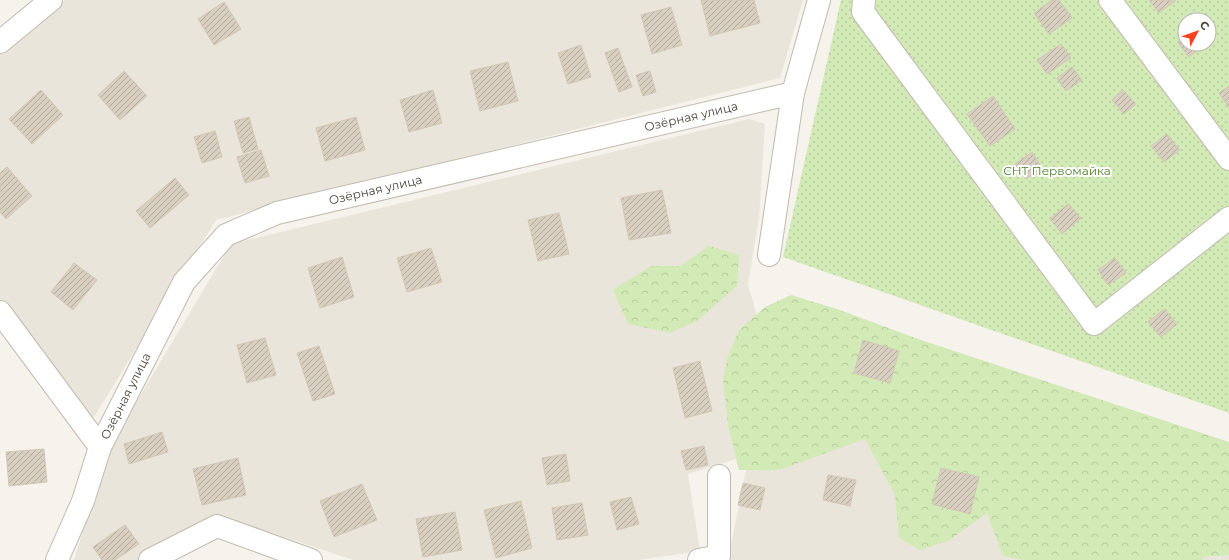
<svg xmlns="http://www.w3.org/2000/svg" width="1229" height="560" font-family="Montserrat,sans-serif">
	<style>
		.residential { fill: #eae5da }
		.forest { fill: url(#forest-crowns) }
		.garden { fill: url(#garden-dots); fill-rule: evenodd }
		.building { fill: url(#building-hatch); stroke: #d3c7b4 }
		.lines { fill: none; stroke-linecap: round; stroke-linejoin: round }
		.minor-casing { stroke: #c2bbae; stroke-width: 24 }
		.minor { stroke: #fff; stroke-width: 22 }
		.labels { text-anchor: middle; stroke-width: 4; stroke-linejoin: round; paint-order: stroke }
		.street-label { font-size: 12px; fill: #4b4439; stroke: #fff }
		.park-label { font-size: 12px; fill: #4a7f2a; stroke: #fff }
	</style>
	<defs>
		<pattern id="forest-crowns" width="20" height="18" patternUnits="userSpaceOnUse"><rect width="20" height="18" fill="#d2eab5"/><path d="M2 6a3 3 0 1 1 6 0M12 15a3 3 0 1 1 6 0" fill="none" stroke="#b6ca9c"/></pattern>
		<pattern id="garden-dots" width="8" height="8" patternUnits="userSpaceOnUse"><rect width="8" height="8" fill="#d2eab5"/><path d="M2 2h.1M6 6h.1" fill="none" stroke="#b6ca9c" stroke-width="1.8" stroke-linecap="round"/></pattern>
		<pattern id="building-hatch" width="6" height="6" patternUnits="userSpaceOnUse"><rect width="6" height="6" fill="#d8cfc1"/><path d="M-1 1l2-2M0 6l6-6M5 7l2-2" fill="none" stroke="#b1aa9e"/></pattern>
	</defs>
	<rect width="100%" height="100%" fill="#f6f3ec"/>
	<!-- residential -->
	<path class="residential" d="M65,0h738l-23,78 -564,142 -124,200 -92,-120v-246z
		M749,119l16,5 -6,94 -11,66 14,50 467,112v114h-501l21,-105 -61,19 12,77 -61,9h-286l-135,-45 -73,45h-71l33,-109 124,-207z"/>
	<!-- forest -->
	<path class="forest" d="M709,246l30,9 -2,31 -40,35 -27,12 -42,-9 -15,-34 38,-24h29z
		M791,295l46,14 84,31 308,102v113l-25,2 -2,3h-178l-21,-4 -16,-43 -39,28 -28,9 -21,-12 -4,-43 -30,-56 -86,31h-40l-11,-45 -5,-46 5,-23 11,-26 26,-23z"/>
	<!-- garden -->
	<path class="garden" d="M841,0h388v413l-446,-156zM1185,20h24v24h-24z"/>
	<!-- building -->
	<path class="building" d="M701,0h53l6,23 -50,13z
		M1052,0h7l13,18 -23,16 -15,-21z
		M1149,0h26v1l-16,12z
		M224,2l17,27 -27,16 -16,-26z
		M671,7l11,38 -30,9 -11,-39z
		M1185,38v6h15l2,3 -13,10 -11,-14z
		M1061,44l10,14 -24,16 -10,-14z
		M581,45l10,32 -23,7 -10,-31z
		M618,48l14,39 -13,5 -14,-39z
		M508,62l10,39 -38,10 -10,-40z
		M1072,67l10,13 -16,11 -9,-13z
		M124,71l23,25 -27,24 -22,-25z
		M650,71l6,21 -13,4 -7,-21z
		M1229,86v22l-10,-15z
		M41,90l22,25 -31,29 -23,-25z
		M433,90l9,33 -33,9 -9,-32z
		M1123,90l13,14 -12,10 -12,-14z
		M993,96l22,33 -25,17 -23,-32z
		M249,117l9,32 -15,4 -9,-32z
		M356,117l9,33 -40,11 -9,-33z
		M215,131l7,26 -20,6 -8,-26z
		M1167,134l13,16 -16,12 -13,-16z
		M261,150l8,26 -24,7 -8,-26z
		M1032,152l10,16 -16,11 -11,-15z
		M7,167l25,29 -26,23 -6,-7v-39z
		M175,178l14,17 -39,33 -14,-17z
		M662,190l9,43 -42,7 -8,-42z
		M1068,204l13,14 -19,16 -12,-15z
		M559,213l10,41 -31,7 -10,-41z
		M431,248l11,34 -35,10 -10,-34z
		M342,257l12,40 -34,11 -12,-40z
		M1115,258l11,15 -18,12 -10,-15z
		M74,263l23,17 -24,30 -22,-18z
		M1164,309l13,15 -16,13 -13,-15z
		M265,338l11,37 -29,8 -10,-38z
		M863,340l36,11 -9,32 -36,-10z
		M319,346l16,48 -22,7 -16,-48z
		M700,361l12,50 -27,7 -12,-50z
		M162,432l6,20 -39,12 -5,-20z
		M704,446l4,19 -22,5 -5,-19z
		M44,449l3,33 -38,4 -3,-34z
		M566,454l4,27 -23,4 -5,-27z
		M238,458l8,37 -44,10 -9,-36z
		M941,468l38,9 -9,37 -38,-10z
		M828,475l28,5 -6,26 -27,-6z
		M743,483l22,5 -5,22 -22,-5z
		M362,484l15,36 -43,17 -14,-36z
		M631,497l8,27 -22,6 -7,-28z
		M521,501l11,47 -36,10 -12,-48z
		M582,503l6,32 -31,5 -5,-32z
		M455,512l7,38 -39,7 -7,-38z
		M125,525l14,19 -24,16h-13l-9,-13z"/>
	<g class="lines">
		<defs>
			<g id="minor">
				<path d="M864,0l-1,12 231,312 135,-106"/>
				<path d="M1110,0l119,159"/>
				<path d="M0,42l51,-42"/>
				<path d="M769,255l24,-162"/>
				<path d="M0,312l100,135"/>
				<path id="s1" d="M57,560l26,-59 17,-54 84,-165 42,-47 51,-22 516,-120 26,-93"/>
				<path d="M150,560l67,-34 94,34"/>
				<path d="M699,560l20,-4v-80"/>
			</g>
		</defs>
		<!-- minor casing -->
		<use href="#minor" class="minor-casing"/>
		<!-- minor -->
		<use href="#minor" class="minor"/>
	</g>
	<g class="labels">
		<!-- street labels -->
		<g class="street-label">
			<text dy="4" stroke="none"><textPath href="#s1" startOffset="850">Озёрная улица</textPath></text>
			<text dy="4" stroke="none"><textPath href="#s1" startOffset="526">Озёрная улица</textPath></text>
			<text dy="4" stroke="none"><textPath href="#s1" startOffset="178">Озёрная улица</textPath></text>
		</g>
		<!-- park labels -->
		<g class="park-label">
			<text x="1057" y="175">СНТ Первомайка</text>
		</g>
	</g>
	<!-- north arrow -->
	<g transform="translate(1197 32) rotate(49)"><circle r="19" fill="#ffffff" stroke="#b7b4b0"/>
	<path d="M0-3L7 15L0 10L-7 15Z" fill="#fc3f1d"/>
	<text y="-6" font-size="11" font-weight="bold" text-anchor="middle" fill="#4b4439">С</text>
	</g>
</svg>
